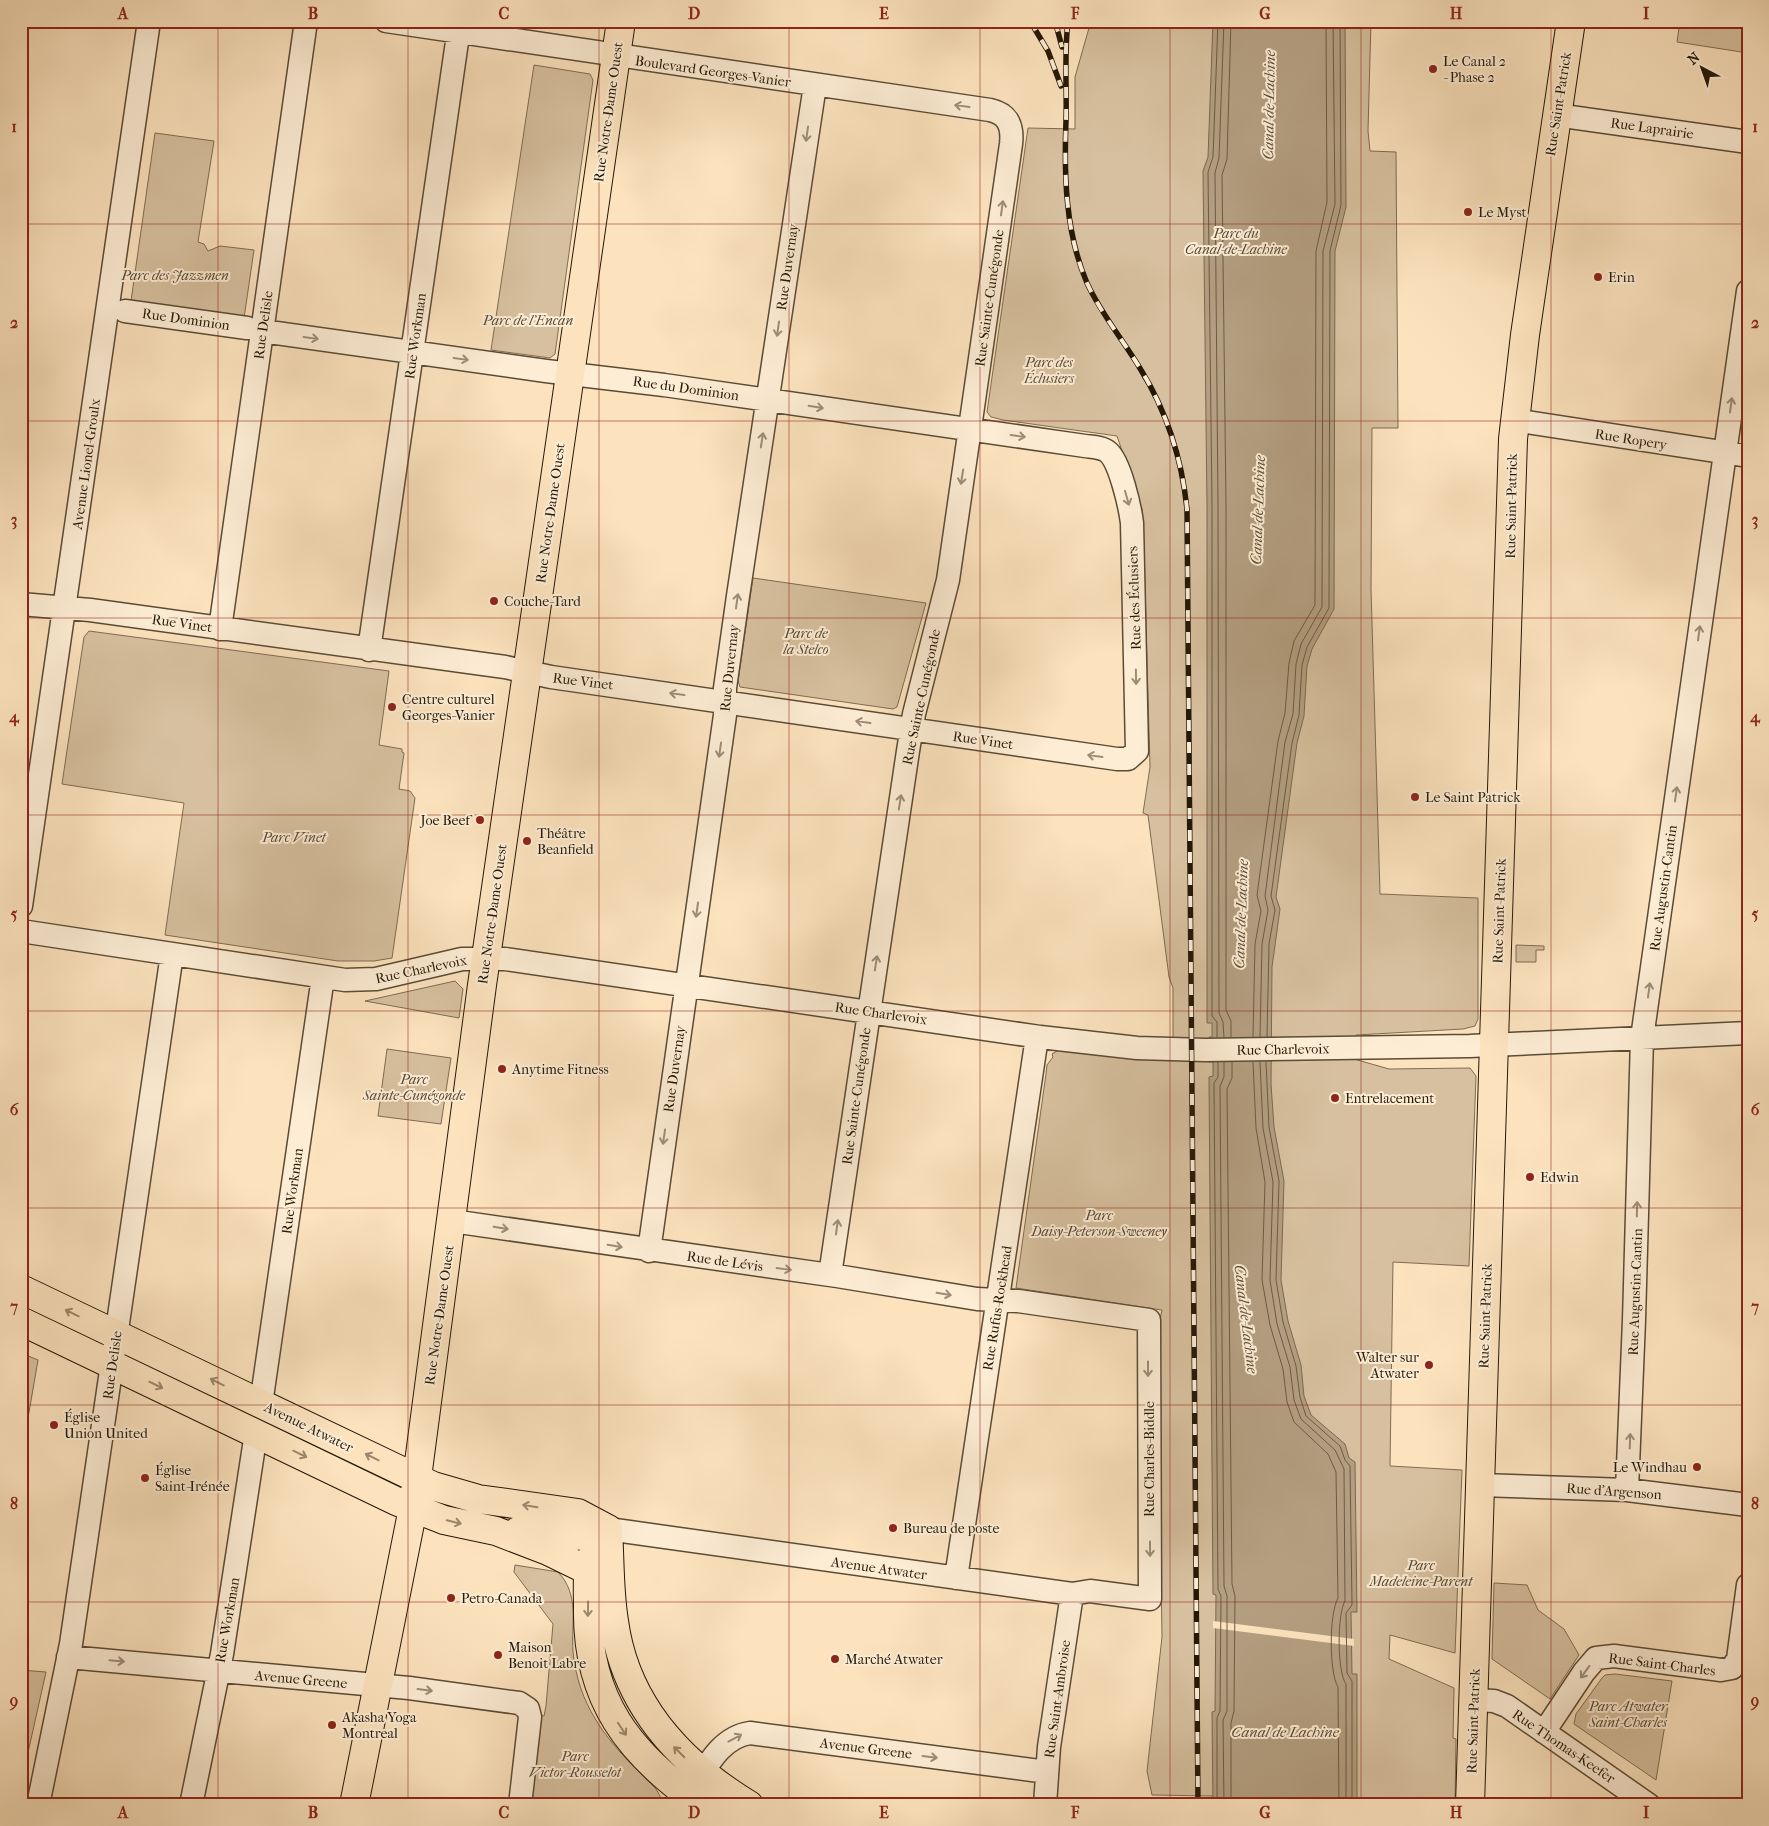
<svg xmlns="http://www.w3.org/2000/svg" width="1769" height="1826" font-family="'IM FELL French Canon',serif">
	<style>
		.green { fill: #d7c09f; stroke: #7e6c53 }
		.water { fill: #b39e80; stroke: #7a6850 }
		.pier { fill: #fce3be }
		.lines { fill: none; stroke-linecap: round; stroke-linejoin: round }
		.shore { stroke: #6c5b44; stroke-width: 1 }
		.minor-casing { stroke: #5b4b35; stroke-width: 25 }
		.major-casing { stroke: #251807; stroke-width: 30 }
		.minor { stroke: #fdedd5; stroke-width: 22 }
		.major { stroke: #fce3be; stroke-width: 28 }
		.rail-casing { stroke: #251807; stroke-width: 5.5 }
		.rail { stroke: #fdedd5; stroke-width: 4; stroke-dasharray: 11; stroke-linecap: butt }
		.oneway { stroke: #9c8d78 }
		.oneway2 { stroke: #9b886c }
		.grid { fill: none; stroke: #8f2418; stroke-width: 1; stroke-opacity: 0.55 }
		.poi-dot { fill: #8f2418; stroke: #fdedd5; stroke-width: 2 }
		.labels { text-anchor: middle; stroke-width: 4; stroke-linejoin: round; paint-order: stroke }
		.poi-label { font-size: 14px; fill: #251807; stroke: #fdedd5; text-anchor: start }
		.street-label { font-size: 14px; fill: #251807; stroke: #fdedd5 }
		.park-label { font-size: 14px; font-style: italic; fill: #5a4a35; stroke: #fdedd5 }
		.water-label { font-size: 15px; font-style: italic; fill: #5e4e37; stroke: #fdedd5 }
		.neatline { fill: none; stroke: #8f2418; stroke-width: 2 }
		.grid-label { font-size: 16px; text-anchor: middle; font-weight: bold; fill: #8f2418 }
	</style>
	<rect width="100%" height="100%" fill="#fce3be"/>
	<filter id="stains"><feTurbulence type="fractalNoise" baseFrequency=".004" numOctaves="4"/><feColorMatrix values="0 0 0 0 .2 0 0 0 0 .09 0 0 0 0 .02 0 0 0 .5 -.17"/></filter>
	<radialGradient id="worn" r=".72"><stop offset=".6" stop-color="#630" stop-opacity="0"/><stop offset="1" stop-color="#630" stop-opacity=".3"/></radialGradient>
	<!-- green -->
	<path class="green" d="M1091,21h280l-3,110 2,20 26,1 2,276h-26l-1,161 9,305 98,4v121l-3,7 -12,3 -107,6 -2,24 35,10 81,-1 6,8 -7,190 -76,-4 -3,204 72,4 -7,183 -65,-18 -1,24 65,29 -1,50 3,1 -1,66h-242l-1,-9 -60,-1 -5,-24 15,-134 -5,-305 5,-22 -146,-22 30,-214 1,-9 6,-8 -1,-3 7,-4 114,8v-70l-4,-11 -21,-162 -5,-2 7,-46 -7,-247 -1,-11 -25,-73 -114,-16 -12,-3 -4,-5 41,-284 47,1v-52z
		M1680,21h68v32l-71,-11z
		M534,65l56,9 3,6 -38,274 -5,4 -59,-8z
		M155,133l59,8 -16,101 6,2 4,7 12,-5 34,4 -11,75 -113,-17z
		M753,578l173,25 -29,104 -4,2 -153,-22 -2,-6z
		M89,631l300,40 -10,74 23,4v3l2,1 -5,36 11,2 5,7 -23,160 -18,3h-36l-173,-26 19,-132 -122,-19 22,-147z
		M1516,945l28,1v4h-8v12h-20z
		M455,981l8,8 -4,29 -94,-17z
		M387,1049l64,9 -10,66 -63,-8z
		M21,1353l17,7 -16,93h-1z
		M515,1565l43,7c22,23 13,51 15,80 1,12 4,25 8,37 15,42 44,69 75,100l4,7v9h-131l11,-90 4,1 2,-10 7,-82 -39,-52z
		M1494,1583l33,2 11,25 26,19 15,26 -29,44 -58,-40z
		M21,1670l25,2 -25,112z
		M1615,1674l57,7 -16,99 -82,-56 2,-10 26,-36 3,-3z"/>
	<!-- water -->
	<path class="water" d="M1213,21h132l1,186 -11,44 -1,358 -22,40 -5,17 -3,50 -7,27 -21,154 4,12 -8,58 -1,117 3,43 10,54 -3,99 7,41 13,44 3,31 7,19 34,29 4,14 6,4 2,150h-6l1,62h5v131h-144l-1,-93 3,-1 1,-116 -3,-1 -4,-517 4,-1v-14h-4v-25h3v-14h-5v-518l-4,-334 5,-14z"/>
	<!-- pier -->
	<path class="pier" d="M1213,1621l141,18v7l-141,-18z"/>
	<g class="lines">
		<!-- shore -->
		<path class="shore" d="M1217,1037v-15l-5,-6v-511l-4,-333 5,-15 5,-136
			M1224,1037l-1,-15 -4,-9 -1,-508 -3,-332 4,-15 5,-137
			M1231,1037v-16l-5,-11v-505l-4,-330 5,-16 4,-138
			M1253,1037l2,-93 6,-33 -4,-16 21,-154 7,-28 4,-50 5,-22 21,-36 1,-354 11,-49 -1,-181
			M1260,1037l2,-93 6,-34 -3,-14 20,-154 8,-28 3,-50 5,-20 21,-37 1,-356 12,-47 -2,-183
			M1267,1037l2,-93 6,-34 -4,-14 21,-153 7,-28 3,-50 5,-18 22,-39 1,-357 11,-46 -1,-184
			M1253,1062l3,66 9,54 -3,98 8,45 13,44 4,33 7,20 34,32 8,18 2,126c-9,16 -9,74 0,89l1,118
			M1260,1062l3,66 10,54 -3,98 7,44 13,43 4,33 7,19 34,31 9,19 1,132c-8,13 -8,71 1,83v121
			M1266,1062l3,65 10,54 -3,99 7,42 13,44 4,31 6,19 34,30 5,14 5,6 2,139 -6,8 1,60 5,8v124
			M1217,1805v-87l3,-7 1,-115 -3,-7 -4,-506 4,-6v-15
			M1224,1805l-1,-85 4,-9v-115l-3,-10 -4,-500 4,-9v-15
			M1231,1805v-82l3,-12 1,-115 -3,-12 -5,-495 5,-11v-16"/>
		<defs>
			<path id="minor" d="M386,21l604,89c18,4 23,16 21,34l-63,436 -34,134 -6,37 -78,524
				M1556,115l192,27
				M125,311l122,17
				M1514,420l234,36
				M21,604l69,6 415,57 46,10 566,82h11l9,-8 -5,-228c-2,-16 -12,-61 -24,-71 -6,-5 -16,-5 -23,-6l-421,-61 -118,-14 -284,-40
				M220,629l86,-608
				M369,650l91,-629
				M21,906l128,-885
				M21,931l324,49 31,-1 86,-20h43l535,78 97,11 68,2 265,-4 278,-13
				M452,1221l385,55 140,23 41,2 131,19 1,279 -60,-8 -18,3 -464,-65
				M649,1251l76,-536v-27l13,-92 77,-511
				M261,1404l62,-427
				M1480,1485l147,5 121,15
				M1627,1490l7,-170 8,-282 106,-747
				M956,1578l81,-541
				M68,1657l341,31 110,15 9,6 2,8 -10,88
				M1473,1700l21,1 13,5 142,99
				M1544,1732l40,-60 12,-14 18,-2 107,14 11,-2 6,-9 10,-74
				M694,1786c14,-22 28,-49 56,-53l297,39
				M38,1805l33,-161 101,-690
				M191,1805l31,-151 34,-221
				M1045,1805l4,-58 23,-153"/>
			<path id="major" d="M21,1289l412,197 45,13 100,14 30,16
				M21,1321l375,180 48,19 52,11 52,20 41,20
				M608,1529c2,31 1,62 6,92 11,83 66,142 135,184
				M518,1531h25l32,5 33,-7
				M593,1554c-7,16 -5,35 -5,53 -2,92 41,147 114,198
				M354,1805l59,-297 69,-523 139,-964
				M1470,1805l43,-1366 12,-104 46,-314"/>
		</defs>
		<!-- minor casing -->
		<use href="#minor" class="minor-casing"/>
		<!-- major casing -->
		<use href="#major" class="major-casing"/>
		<!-- minor -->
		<use href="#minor" class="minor"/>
		<!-- major -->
		<use href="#major" class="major"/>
		<defs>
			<path id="rail" d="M1030,21l18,30 13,35
				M1055,21l7,26
				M1068,21c-4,33 -1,66 -2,99 -2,54 -1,112 21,163 14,31 37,58 54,87 26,42 41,91 46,139l11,1296"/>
		</defs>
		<!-- rail casing -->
		<use href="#rail" class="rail-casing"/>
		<!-- rail -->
		<use href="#rail" class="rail"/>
	</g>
	<!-- one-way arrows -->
	<defs><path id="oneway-shaft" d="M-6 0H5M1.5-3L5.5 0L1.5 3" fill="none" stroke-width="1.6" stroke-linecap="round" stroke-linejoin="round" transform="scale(1.25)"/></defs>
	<g class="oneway">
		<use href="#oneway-shaft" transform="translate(962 106) rotate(-172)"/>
		<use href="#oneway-shaft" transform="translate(807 134) rotate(98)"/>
		<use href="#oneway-shaft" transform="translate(1002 208) rotate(-82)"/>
		<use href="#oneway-shaft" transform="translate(778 329) rotate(98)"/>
		<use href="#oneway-shaft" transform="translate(311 338) rotate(8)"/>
		<use href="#oneway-shaft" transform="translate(461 359) rotate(8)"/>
		<use href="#oneway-shaft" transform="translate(1731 405) rotate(-82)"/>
		<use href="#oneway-shaft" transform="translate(816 407) rotate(9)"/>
		<use href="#oneway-shaft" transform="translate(1018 436) rotate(8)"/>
		<use href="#oneway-shaft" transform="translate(762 440) rotate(-81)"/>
		<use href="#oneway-shaft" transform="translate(962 477) rotate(99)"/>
		<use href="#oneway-shaft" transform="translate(1127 498) rotate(74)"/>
		<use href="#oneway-shaft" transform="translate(737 601) rotate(-82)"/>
		<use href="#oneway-shaft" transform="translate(1699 633) rotate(-82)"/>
		<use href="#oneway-shaft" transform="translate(1136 677) rotate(89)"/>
		<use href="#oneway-shaft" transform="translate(677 694) rotate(-172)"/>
		<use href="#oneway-shaft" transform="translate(863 722) rotate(-172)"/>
		<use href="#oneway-shaft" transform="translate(720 750) rotate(98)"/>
		<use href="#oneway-shaft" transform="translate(1095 756) rotate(-172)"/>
		<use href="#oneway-shaft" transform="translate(1676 794) rotate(-82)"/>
		<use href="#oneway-shaft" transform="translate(900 802) rotate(-81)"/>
		<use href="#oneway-shaft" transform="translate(697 910) rotate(98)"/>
		<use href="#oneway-shaft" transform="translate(876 963) rotate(-81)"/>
		<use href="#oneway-shaft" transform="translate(1649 990) rotate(-82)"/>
		<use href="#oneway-shaft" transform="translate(664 1137) rotate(98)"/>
		<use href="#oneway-shaft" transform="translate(1637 1209) rotate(-89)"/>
		<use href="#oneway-shaft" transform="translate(837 1227) rotate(-82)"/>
		<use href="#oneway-shaft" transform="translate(501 1228) rotate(9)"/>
		<use href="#oneway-shaft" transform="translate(615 1246) rotate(9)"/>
		<use href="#oneway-shaft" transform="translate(784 1269) rotate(8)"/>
		<use href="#oneway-shaft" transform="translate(944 1294) rotate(9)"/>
		<use href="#oneway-shaft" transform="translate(1148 1369) rotate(90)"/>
		<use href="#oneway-shaft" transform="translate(1630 1441) rotate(-88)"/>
		<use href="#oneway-shaft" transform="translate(1150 1549) rotate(90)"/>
		<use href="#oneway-shaft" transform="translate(117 1661) rotate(5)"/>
		<use href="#oneway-shaft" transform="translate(1585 1672) rotate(126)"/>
		<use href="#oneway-shaft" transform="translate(425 1690) rotate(7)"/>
		<use href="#oneway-shaft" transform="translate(735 1738) rotate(-28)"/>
		<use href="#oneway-shaft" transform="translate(930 1757) rotate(7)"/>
	</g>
	<g class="oneway2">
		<use href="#oneway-shaft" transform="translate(72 1313) rotate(-154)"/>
		<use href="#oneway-shaft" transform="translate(217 1382) rotate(-154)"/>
		<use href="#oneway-shaft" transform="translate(156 1385) rotate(26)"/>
		<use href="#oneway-shaft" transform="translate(300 1454) rotate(26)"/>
		<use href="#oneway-shaft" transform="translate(372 1457) rotate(-154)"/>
		<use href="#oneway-shaft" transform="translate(530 1506) rotate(-171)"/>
		<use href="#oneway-shaft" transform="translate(454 1522) rotate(13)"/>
		<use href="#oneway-shaft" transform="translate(588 1609) rotate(91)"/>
		<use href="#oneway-shaft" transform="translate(622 1729) rotate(56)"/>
		<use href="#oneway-shaft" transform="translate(679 1752) rotate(-135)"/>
	</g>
	<!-- grid -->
	<path class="grid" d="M218,21v1784M408,21v1784M599,21v1784M789,21v1784M980,21v1784M1170,21v1784M1361,21v1784M1551,21v1784M21,224h1727M21,421h1727M21,618h1727M21,815h1727M21,1011h1727M21,1208h1727M21,1405h1727M21,1602h1727"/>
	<!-- markers -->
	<g class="poi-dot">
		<circle cx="1433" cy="69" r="5"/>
		<circle cx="1468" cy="212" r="5"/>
		<circle cx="1598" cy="277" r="5"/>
		<circle cx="494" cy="601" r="5"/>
		<circle cx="392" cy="707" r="5"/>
		<circle cx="1415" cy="797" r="5"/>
		<circle cx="480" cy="820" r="5"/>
		<circle cx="527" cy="841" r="5"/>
		<circle cx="502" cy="1069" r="5"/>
		<circle cx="1335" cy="1098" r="5"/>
		<circle cx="1530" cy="1177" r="5"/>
		<circle cx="1429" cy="1365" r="5"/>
		<circle cx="54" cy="1425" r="5"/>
		<circle cx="1697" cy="1467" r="5"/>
		<circle cx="145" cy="1478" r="5"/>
		<circle cx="893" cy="1528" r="5"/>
		<circle cx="451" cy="1598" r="5"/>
		<circle cx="498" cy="1655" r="5"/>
		<circle cx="835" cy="1659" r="5"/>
		<circle cx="332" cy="1725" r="5"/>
	</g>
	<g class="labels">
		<!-- poi labels -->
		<g class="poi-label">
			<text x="1443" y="66">Le Canal 2<tspan x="1443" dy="16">- Phase 2</tspan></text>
			<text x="1478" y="217">Le Myst</text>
			<text x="1608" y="282">Erin</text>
			<text x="504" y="606">Couche-Tard</text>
			<text x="402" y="704">Centre culturel<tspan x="402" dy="16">Georges-Vanier</tspan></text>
			<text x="1425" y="802">Le Saint Patrick</text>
			<text x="470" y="825" text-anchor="end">Joe Beef</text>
			<text x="537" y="838">Théâtre<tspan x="537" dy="16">Beanfield</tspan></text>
			<text x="512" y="1074">Anytime Fitness</text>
			<text x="1345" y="1103">Entrelacement</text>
			<text x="1540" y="1182">Edwin</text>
			<text x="1419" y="1362" text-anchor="end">Walter sur<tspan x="1419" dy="16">Atwater</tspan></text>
			<text x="64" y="1422">Église<tspan x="64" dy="16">Union United</tspan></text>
			<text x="1687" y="1472" text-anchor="end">Le Windhau</text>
			<text x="155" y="1475">Église<tspan x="155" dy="16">Saint-Irénée</tspan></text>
			<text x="903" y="1533">Bureau de poste</text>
			<text x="461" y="1603">Petro-Canada</text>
			<text x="508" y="1652">Maison<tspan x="508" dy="16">Benoit Labre</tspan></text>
			<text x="845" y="1664">Marché Atwater</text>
			<text x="342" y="1722">Akasha Yoga<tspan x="342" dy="16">Montreal</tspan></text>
		</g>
		<!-- street labels -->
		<g class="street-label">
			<text transform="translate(713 71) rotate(8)" y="5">Boulevard Georges-Vanier</text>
			<text transform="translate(1558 104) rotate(-81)" y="5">Rue Saint-Patrick</text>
			<text transform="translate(608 112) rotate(-82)" y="5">Rue Notre-Dame Ouest</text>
			<text transform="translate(1652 128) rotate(8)" y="5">Rue Laprairie</text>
			<text transform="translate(787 267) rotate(-82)" y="5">Rue Duvernay</text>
			<text transform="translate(989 298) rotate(-82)" y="5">Rue Sainte-Cunégonde</text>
			<text transform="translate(186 319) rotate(8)" y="5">Rue Dominion</text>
			<text transform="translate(263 325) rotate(-82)" y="5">Rue Delisle</text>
			<text transform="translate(415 336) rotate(-82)" y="5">Rue Workman</text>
			<text transform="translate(686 388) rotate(8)" y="5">Rue du Dominion</text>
			<text transform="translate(1631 439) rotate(9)" y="5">Rue Ropery</text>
			<text transform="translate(86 464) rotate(-82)" y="5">Avenue Lionel-Groulx</text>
			<text transform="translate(1511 506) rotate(-89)" y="5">Rue Saint-Patrick</text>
			<text transform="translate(550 513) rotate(-82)" y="5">Rue Notre-Dame Ouest</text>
			<text transform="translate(1134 598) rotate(-92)" y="5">Rue des Éclusiers</text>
			<text transform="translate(182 623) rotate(8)" y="5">Rue Vinet</text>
			<text transform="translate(729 668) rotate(-84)" y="5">Rue Duvernay</text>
			<text transform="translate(583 681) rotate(7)" y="5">Rue Vinet</text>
			<text transform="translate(921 697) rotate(-78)" y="5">Rue Sainte-Cunégonde</text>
			<text transform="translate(983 740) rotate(8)" y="5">Rue Vinet</text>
			<text transform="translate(1663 888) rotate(-82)" y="5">Rue Augustin-Cantin</text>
			<text transform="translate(1499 911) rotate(-88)" y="5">Rue Saint-Patrick</text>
			<text transform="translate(492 914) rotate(-82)" y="5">Rue Notre-Dame Ouest</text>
			<text transform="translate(421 969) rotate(-12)" y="5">Rue Charlevoix</text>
			<text transform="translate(881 1013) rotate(8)" y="5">Rue Charlevoix</text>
			<text transform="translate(1283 1049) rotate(-1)" y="5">Rue Charlevoix</text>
			<text transform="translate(674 1069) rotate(-82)" y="5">Rue Duvernay</text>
			<text transform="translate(856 1096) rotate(-82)" y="5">Rue Sainte-Cunégonde</text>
			<text transform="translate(292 1191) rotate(-82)" y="5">Rue Workman</text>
			<text transform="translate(725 1261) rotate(8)" y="5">Rue de Lévis</text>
			<text transform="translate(1635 1292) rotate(-88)" y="5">Rue Augustin-Cantin</text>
			<text transform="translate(997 1308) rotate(-81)" y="5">Rue Rufus-Rockhead</text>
			<text transform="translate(439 1315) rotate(-82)" y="5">Rue Notre-Dame Ouest</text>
			<text transform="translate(1485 1316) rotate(-88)" y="5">Rue Saint-Patrick</text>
			<text transform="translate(112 1365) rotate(-82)" y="5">Rue Delisle</text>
			<text transform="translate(309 1427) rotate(26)" y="5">Avenue Atwater</text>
			<text transform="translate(1149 1459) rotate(-90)" y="5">Rue Charles-Biddle</text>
			<text transform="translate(1614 1491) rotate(4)" y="5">Rue d'Argenson</text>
			<text transform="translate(879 1568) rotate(8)" y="5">Avenue Atwater</text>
			<text transform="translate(227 1620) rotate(-80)" y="5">Rue Workman</text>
			<text transform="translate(1662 1664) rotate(7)" y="5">Rue Saint-Charles</text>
			<text transform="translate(301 1679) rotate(5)" y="5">Avenue Greene</text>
			<text transform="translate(1057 1699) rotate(-82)" y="5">Rue Saint-Ambroise</text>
			<text transform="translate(1473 1721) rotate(-88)" y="5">Rue Saint-Patrick</text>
			<text transform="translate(1564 1746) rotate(34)" y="5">Rue Thomas-Keefer</text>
			<text transform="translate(866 1748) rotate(7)" y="5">Avenue Greene</text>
		</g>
		<!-- park labels -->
		<g class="park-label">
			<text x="1236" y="238">Parc du<tspan x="1236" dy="16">Canal-de-Lachine</tspan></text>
			<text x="175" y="280">Parc des Jazzmen</text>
			<text x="528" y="325">Parc de l'Encan</text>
			<text x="1049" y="367">Parc des<tspan x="1049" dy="16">Éclusiers</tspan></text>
			<text x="806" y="638">Parc de<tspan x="806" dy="16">la Stelco</tspan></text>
			<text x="294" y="842">Parc Vinet</text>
			<text x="414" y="1084">Parc<tspan x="414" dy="16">Sainte-Cunégonde</tspan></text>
			<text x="1099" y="1220">Parc<tspan x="1099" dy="16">Daisy-Peterson-Sweeney</tspan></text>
			<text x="1421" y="1570">Parc<tspan x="1421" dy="16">Madeleine-Parent</tspan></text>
			<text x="1628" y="1711">Parc Atwater<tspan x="1628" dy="16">Saint-Charles</tspan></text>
			<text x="575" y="1761">Parc<tspan x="575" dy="16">Victor-Rousselot</tspan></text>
		</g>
		<!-- water labels -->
		<g class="water-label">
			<text transform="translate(1269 105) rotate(-89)" y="5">Canal-de-Lachine</text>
			<text transform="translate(1258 510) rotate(-88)" y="5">Canal-de-Lachine</text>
			<text transform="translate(1241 914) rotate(-88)" y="5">Canal-de-Lachine</text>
			<text transform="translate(1246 1319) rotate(83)" y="5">Canal-de-Lachine</text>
			<text x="1285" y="1737">Canal de Lachine</text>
		</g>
	</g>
	<!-- margin -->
	<rect width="1769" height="1826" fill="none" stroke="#fce3be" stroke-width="55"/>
	<!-- north arrow -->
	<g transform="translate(1702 68) rotate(319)" stroke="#fdedd5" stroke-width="4" paint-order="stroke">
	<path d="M0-4L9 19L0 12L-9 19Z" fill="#251807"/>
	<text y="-8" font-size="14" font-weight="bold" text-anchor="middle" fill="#251807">N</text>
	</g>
	<rect x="28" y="28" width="1714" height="1770" class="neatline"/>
	<g class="grid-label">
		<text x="123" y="19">A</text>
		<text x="313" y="19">B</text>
		<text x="504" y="19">C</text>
		<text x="694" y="19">D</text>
		<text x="884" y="19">E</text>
		<text x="1075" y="19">F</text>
		<text x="1265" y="19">G</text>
		<text x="1456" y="19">H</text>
		<text x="1646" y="19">I</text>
		<text x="14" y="132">1</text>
		<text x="1755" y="132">1</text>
		<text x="14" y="328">2</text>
		<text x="1755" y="328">2</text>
		<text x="14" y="525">3</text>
		<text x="1755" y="525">3</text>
		<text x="14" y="722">4</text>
		<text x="1755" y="722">4</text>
		<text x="14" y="919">5</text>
		<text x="1755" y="919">5</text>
		<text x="14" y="1115">6</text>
		<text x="1755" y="1115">6</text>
		<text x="14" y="1312">7</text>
		<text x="1755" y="1312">7</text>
		<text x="14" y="1509">8</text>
		<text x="1755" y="1509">8</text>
		<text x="14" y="1706">9</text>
		<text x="1755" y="1706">9</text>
		<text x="123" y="1818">A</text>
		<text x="313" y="1818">B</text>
		<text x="504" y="1818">C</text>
		<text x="694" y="1818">D</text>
		<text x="884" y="1818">E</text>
		<text x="1075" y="1818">F</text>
		<text x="1265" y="1818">G</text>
		<text x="1456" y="1818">H</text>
		<text x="1646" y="1818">I</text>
	</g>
	<rect width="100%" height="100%" filter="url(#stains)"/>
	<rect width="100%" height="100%" fill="url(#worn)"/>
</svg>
